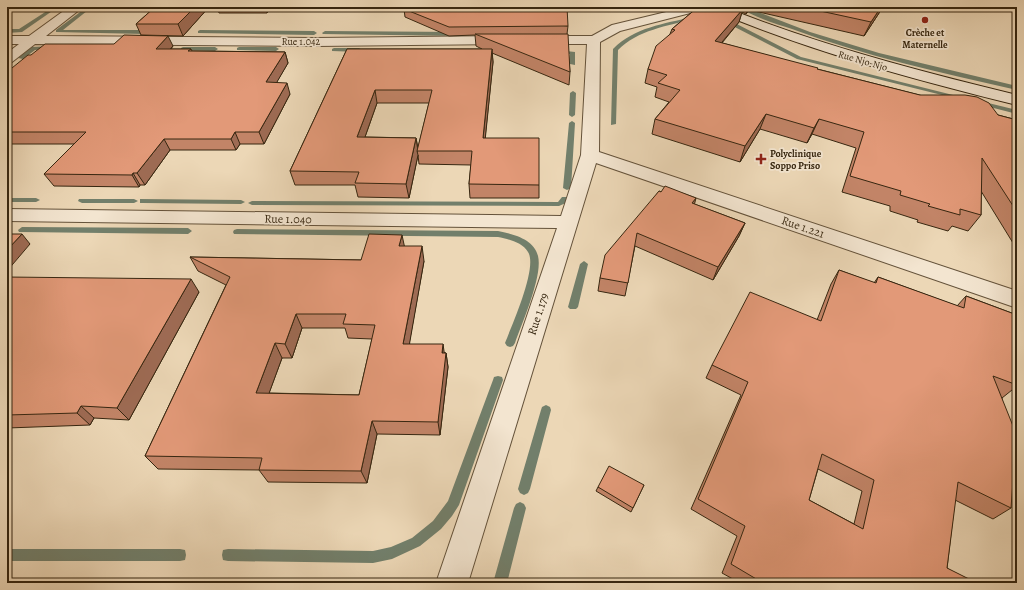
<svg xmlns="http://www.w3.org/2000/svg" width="1024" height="590" font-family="Alegreya,serif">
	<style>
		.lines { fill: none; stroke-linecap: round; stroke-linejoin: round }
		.stream { fill: #727f6b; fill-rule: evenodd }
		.street-casing { stroke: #64523a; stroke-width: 2 }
		.secondary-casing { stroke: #362610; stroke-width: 2 }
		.street { fill: #f3e5d0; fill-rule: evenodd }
		.secondary { fill: #f3e5d0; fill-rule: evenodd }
		.wall { fill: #c28467; stroke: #362610; fill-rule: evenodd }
		.shaded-wall { fill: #9e6b54; stroke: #362610 }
		.building { fill: #e29978; stroke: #362610; fill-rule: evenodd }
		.poi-dot { fill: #8f2418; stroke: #f3e5d0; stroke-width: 1.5 }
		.labels { text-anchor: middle; stroke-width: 3.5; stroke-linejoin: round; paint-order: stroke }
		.far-poi-label { font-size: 10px; font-weight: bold; fill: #362610; stroke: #f3e5d0 }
		.far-street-label { font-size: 10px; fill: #362610; stroke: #f3e5d0 }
		.street-label { font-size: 12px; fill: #362610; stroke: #f3e5d0 }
	</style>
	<rect width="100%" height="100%" fill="#ecd7b6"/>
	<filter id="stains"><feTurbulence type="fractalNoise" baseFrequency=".005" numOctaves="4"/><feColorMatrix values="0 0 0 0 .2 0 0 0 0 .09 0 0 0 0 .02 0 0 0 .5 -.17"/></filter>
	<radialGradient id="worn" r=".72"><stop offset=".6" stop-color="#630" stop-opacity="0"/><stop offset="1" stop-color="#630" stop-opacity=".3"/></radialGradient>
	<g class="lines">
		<!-- stream -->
		<path class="stream" d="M53,7h5l-36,25 -15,1v-4h12z
			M87,7h5l-29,23h81l3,2 -3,2 -88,-2v-2z
			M739,7h6l65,25 69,21 138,33v4c-76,-17 -152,-34 -225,-61 -16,-5 -41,-13 -53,-22z
			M692,17l2,1v1c-27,7 -56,11 -76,31l-2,74 -5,1 2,-76c22,-22 51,-25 79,-32z
			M725,18l76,39 160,40 -3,2 -161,-40 -74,-38 -1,-1z
			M200,30l114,1 3,2 -3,2 -116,-2v-2z
			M325,31l133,1 3,2 -3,2 -135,-2 -1,-1z
			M53,46l3,2 -1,1 -20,1 -12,9 -5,-1 14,-11z
			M183,47h32l3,2 -3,2 -34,-1v-2z
			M239,47h37l3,2 -3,2 -39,-1v-2z
			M334,48h25l3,2 -3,2 -27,-1v-2z
			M557,50l18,2v13l-5,-1v-10l-15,-1 -1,-1z
			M9,65l3,2 -5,4v-5z
			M573,91l3,2 -1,22 -3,2 -3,-2 1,-22z
			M980,101l37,9v4l-39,-10 -1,-1z
			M572,121l3,2 -4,65 -4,2 -4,-2 6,-65z
			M562,197h6v5l-9,4 -307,-1 -4,-2 4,-2 306,1z
			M7,198h29l4,2 -4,2h-29z
			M79,199h55l4,2 -4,2h-52l-4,-2z
			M140,199l101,1 4,2 -4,2 -98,-1h-3z
			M22,227l166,1 4,3 -4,3 -169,-2 -1,-2z
			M237,229l261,2c15,3 36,8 40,25 5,20 -16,67 -23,87l-2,3 -3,1 -3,-1 -2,-3c7,-18 33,-76 23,-91 -6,-10 -20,-13 -30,-15l-264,-3 -1,-2 1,-2z
			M584,261l4,3 -10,43 -2,2h-6l-2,-2 12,-43z
			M498,376l4,1 1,3 -44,125 -7,11 -11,13 -21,17 -28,13 -19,4 -145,-2 -5,-1 -1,-5 1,-5 5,-1 145,2 18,-4 21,-9 21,-17 15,-20 45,-121 1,-3z
			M546,405l4,2 1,3 -21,79 -2,4 -4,2 -4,-2 -2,-4 23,-79 1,-3z
			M520,502l4,2 2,4 -19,75h-14l21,-75 2,-4z
			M7,549h173l5,1 1,5 -1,5 -5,1h-173z"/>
		<defs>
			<path id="street" d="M69,7h14l-37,29 270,2 190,-2 5,1 1,3 -1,3 -5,1 -190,2 -281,-2 -23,18 -5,1v-10l12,-9h-12v-8h22z
				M687,7h21l-2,2 -86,22 -20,11 -1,110 418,139v17l-421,-145 -128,420h-32l121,-355 -550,-7v-12l554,7 20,-61 6,-111h-49l-5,-1 -1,-3 1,-3 5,-1h54l20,-11z"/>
			<path id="secondary" d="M708,7h16c95,38 194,64 293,88v10c-105,-26 -208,-54 -307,-96z"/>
		</defs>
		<!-- street casing -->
		<use href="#street" class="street-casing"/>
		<!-- secondary casing -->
		<use href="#secondary" class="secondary-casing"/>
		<!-- street -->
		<use href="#street" class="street"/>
		<!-- secondary -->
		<use href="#secondary" class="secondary"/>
	</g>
	<!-- wall -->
	<path class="wall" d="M155,7h54l-26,29 -42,-1 -5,-11z
		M217,7h55l-5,6h-48z
		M698,7h185l-19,29 -114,-26 -4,4 -4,-2 -3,10 -17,21 95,26 181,46 19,5v127l-4,-4 -32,-52v24l-13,16 -16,-5 -4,5 -31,-9 1,-2 -28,-9v-5l-48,-14 14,-44 -44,-14 -5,9 -47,-14 -20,33 -88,-28 3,-15 14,-17 -14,-5 2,-10 -12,-4 3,-14 22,-35 2,-5z
		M404,9l164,17 -1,8 3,38 -1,13 -77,-32 1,9 -8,76 54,47v13h-69l-1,-14 2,-19 -52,-1 -1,-9 -9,43 -51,-1 -3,-12h-60l-5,-14 57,-122h135l-6,-3 -1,-11 -26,1 -44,-19zM377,103h52l-11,45 -2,-10 -51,-1z
		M173,46l-2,3h20l1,2 93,1 3,11 -12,20 14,11 -26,50h-24l-4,6h-66l-25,35h-5l-1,2 -85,-1 -10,-12 30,-30h-67v-72z
		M659,191l86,32 -6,13 -26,44 -78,-34 -10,50 -27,-5 2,-13z
		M404,246l20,15 -15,83 37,9 2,14 -8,68 -63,-1 -10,49 -99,-1 -9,-12 -101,-1 -13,-13 81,-171 -28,-14 -8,-14 171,3zM302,328h43l3,10 24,1 -13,56 -90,-2 13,-35h10z
		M839,270l35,13 4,-6 79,29 9,-10 51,19v71l-15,12 9,110 -18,11 -38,-19 -8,68 21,15h-228l-18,-10 15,-37 -46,-27 50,-114 -35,-17 6,-13 105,-45 14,-36zM818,469l44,22 -8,33 -45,-24z
		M7,277l192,15 -70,128 -35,-2 -4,7 -83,3z
		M644,485l-13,27 -35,-21 2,-4z"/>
	<!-- shaded-wall -->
	<path class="shaded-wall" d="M195,7h14l-26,29 -5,-12z
		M265,7h7l-5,6z
		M748,7h3l-1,3 -4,4z
		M881,7h2l-19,29 7,-14z
		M743,9l-4,13 -28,33 4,-14z
		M168,36l5,10 -12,13 -5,-10z
		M492,49l1,13 -9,89 -1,-13z
		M285,52l3,11 -18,31 -4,-12z
		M287,83l3,11 -26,50 -5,-12z
		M375,90l2,13 -17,48 -3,-14z
		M766,114l-6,15 -20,33 5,-16z
		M819,119l-7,15 -5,9 7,-15z
		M235,132l5,12 -4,6 -5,-11z
		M416,138l2,13h-1l1,4 -9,43 -3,-14z
		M164,139l6,11 -25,35 -8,-12z
		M133,173l7,12 -1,2 -7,-12z
		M696,198l-3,12 -1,-7z
		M745,223l-6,13 -26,44 5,-13z
		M22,234l8,10 -23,27v-21z
		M402,235l3,14 -6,-3z
		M422,246l2,15 -17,97 -4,-14z
		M191,279l8,13 -70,128 -12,-12z
		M296,314l6,14 -10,30 -7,-14z
		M275,343l7,15 -18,49 -8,-14z
		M443,344l2,14 1,-5 2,14 -8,68 -2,-13z
		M81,406l13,12 -4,7 -13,-12z
		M372,421l5,13 -10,49 -6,-12z"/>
	<!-- building -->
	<path class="building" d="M155,7h40l-17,17h-42z
		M404,7h163l1,19 -119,1 -45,-18z
		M698,7h40l5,2 -28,32 103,27 -1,1 103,26h45l12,2 12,6 9,12 19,5v92l-35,-54 -1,57 -21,-6v6l-32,-9 2,-2 -30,-9 1,-4 -51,-15 14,-44 -45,-13 -5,9 -48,-14 -21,32 -90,-27 25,-29 -22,-7 9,-8 -19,-6 8,-23 19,-16 -3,-1z
		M802,7h79l-10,15z
		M475,34h93l2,38z
		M124,35l44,1 -12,13h35l-3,2 97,1 -19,30 21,1 -28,49h-24l-4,7h-67l-27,34h-4l-1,2 -88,-1 42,-42h-79v-60l21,-17h3l14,-11h69z
		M347,49h145l-9,89h56v47l-70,-1 3,-33h-55l15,-61h-57l-18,47 59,1 -10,46 -51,-1 4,-11 -69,-1z
		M665,186l31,12 -4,5 53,20 -27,44 -81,-34 -9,50 -28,-5 5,-23 54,-64 2,1z
		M7,234h15l-15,16z
		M369,234l33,1 -3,11h23l-19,98h40l-1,9h4l-8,69 -66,-1 -11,50 -102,-1 3,-12 -117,-2 85,-179 -40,-20 171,3zM296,314h50l-3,10 32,1 -16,70 -103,-2 19,-50 10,1z
		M839,270l37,13 2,-6 86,31 2,-12 51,19v70l-24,-9 20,50v27l2,1 -4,54 -53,-26 -11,86 22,11 -1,4h-205l-32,-19 14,-38 -47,-27 50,-117 -36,-17 38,-73 71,29zM822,454l52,26 -11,49 -54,-29z
		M7,277l184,2 -74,129 -36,-2 -4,7 -70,2z
		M609,466l35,19 -11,23 -35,-21z"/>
	<!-- markers -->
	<g class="poi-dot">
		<circle cx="925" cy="20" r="4"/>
		<path d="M759 153h4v4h4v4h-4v4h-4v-4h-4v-4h4z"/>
	</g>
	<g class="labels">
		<!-- far-poi labels -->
		<g class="far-poi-label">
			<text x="925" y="36">Crèche et<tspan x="925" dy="12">Maternelle</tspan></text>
			<text x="770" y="157" text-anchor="start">Polyclinique<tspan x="770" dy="12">Soppo Priso</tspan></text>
		</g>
		<!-- far-street labels -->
		<g class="far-street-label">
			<text x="301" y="45">Rue 1.042</text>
			<text transform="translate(863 60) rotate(16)" y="4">Rue Njo-Njo</text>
		</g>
		<!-- street labels -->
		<g class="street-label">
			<text transform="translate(288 219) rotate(1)" y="4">Rue 1.040</text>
			<text transform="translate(803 227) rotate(19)" y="4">Rue 1.221</text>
			<text transform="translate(538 314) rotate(-72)" y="4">Rue 1.179</text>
		</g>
	</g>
	<!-- margin -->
	<rect width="1024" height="590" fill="none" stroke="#ecd7b6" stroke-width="24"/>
	<rect x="8" y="8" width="1008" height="574" fill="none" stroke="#362610" stroke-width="2"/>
	<rect x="12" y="12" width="1000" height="566" fill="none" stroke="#362610"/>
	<rect width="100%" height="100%" filter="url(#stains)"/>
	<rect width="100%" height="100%" fill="url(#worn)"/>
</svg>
